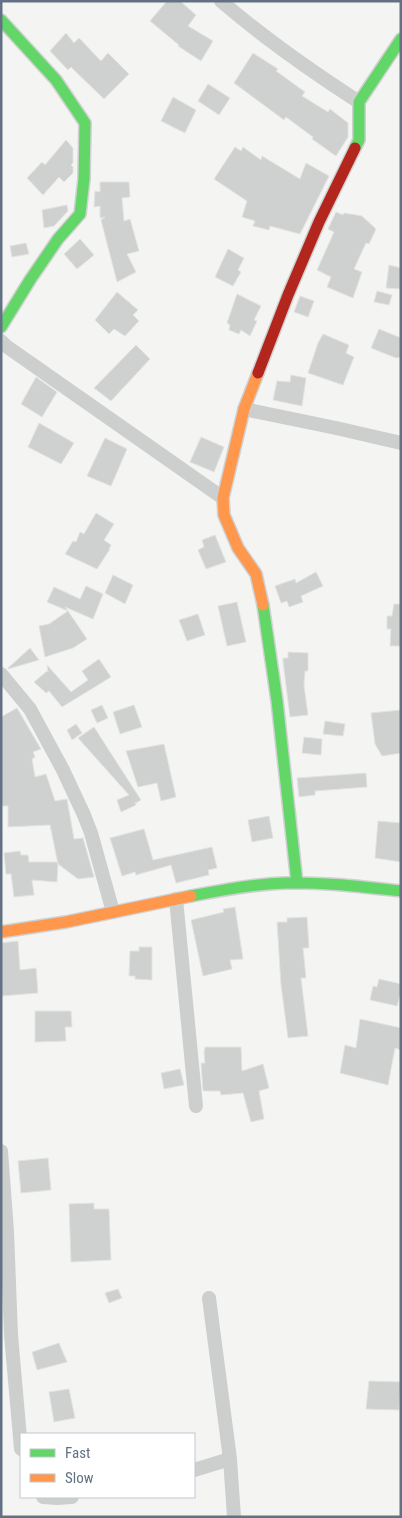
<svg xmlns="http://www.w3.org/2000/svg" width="402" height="1518" font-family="'Roboto Condensed',sans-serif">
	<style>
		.building { fill: #cfd0d0; stroke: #e3e3e2 }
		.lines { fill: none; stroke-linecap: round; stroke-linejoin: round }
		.fast-casing { stroke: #cfd1d2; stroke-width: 14 }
		.slow-casing { stroke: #cfd1d2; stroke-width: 14 }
		.jam-casing { stroke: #cfd1d2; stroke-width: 14 }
		.street { stroke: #cdcfcf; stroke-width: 14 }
		.fast { stroke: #63d668; stroke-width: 11 }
		.slow { stroke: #ff974d; stroke-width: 11 }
		.jam { stroke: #b3261e; stroke-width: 11 }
	</style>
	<rect width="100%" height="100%" fill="#f4f4f2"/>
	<!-- building -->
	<path class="building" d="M167,1h13l16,14 -8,11 25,15 -12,20 -23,-15 1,-1 -29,-24z
		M66,33l8,10 5,-5 22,23 7,-8 21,21 -25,25 -33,-32 -3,3 -18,-19z
		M253,53l25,16 -2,2 29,21 -3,4 26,16 2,-3 18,14v14l-12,19 -24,-17 1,-2 -27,-20 -2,3 -50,-37z
		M208,84l22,14 -11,17 -21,-14z
		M173,97l23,13 -11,23 -24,-12z
		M66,140l7,8v15l-2,2 2,2v6l-9,9 -5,-5 -16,18 -16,-17 15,-16 3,3z
		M235,147l6,4 2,-4 18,13 1,-4 38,23 6,-16 23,13 -29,58 -30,-8 -1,4 -16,-4 2,-5 -13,-4 5,-16 -33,-22z
		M100,182h29l1,15 -8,1 2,23 6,-2 9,32 -12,3 9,18 -19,10 -16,-62 4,-3 -5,1v-12l-6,1 1,-16 5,1z
		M67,205l1,6 -14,15 -10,2 -2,-18z
		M336,212l7,3 1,-2 18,3 14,13 -7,15 -3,-1 -12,26 8,3 -9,26 -26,-11 4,-10 -14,-7 17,-38 -6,-3z
		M80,239l14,16 -17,14 -13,-15z
		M26,243l3,11 -17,3 -2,-11z
		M228,249l16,9 -6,12 3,2 -8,14 -18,-9z
		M389,265l12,3v21l-15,-1z
		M377,291l15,4 -3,10 -15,-3z
		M117,292l21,18 -5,5 6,6 -14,15 -11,-7 -5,5 -14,-14z
		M237,294l24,12 -7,14 3,1 -7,15 -9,-6 -2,4 -10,-4 1,-5 -3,-2z
		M300,296l14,5 -6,16 -14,-5z
		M379,329l22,9v19l-5,1 -25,-10z
		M323,334l26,11 -3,8 8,4 -11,28 -35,-12 10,-30z
		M136,345l14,14 -39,42 -17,-13z
		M291,375l15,3 -4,28 -29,-6 4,-19 13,1z
		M36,377l21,15 -15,25 -21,-13z
		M39,423l35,20 -13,21 -33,-17z
		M201,437l23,10 -10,25 -24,-10z
		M105,438l22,11 -16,37 -24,-10z
		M96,513l18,11 -10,16 7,5 -2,4h1l-13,20 -32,-15 8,-13 3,1 4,-10 4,2z
		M215,535l11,27 -20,7 -8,-19 6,-3 -2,-7z
		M316,572l7,14 -22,10 2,6 -14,5 -2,-6 -6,2 -6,-17 20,-7 1,4z
		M113,575l20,10 -8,19 -20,-11z
		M86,586l17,8 -10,25 -28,-12 3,4 -21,-9 7,-15 26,12z
		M237,602l9,40 -19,4 -9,-40z
		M394,604h7v42h-11l1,-17h-4v-13h5z
		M68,611l19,28 -14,9 -28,9 -6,-31 10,-2z
		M198,614l7,21 -18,6 -8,-21z
		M30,648l9,12 -31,9v-1z
		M288,652l20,1v18h-3l-1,15 4,29 -18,2 -7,-56v-3h5z
		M99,659l12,18 -49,30 -13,-16 -3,2 -12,-11 13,-11 1,1 -1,-7 24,27 17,-12 -6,-9z
		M102,705l6,13 -11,5 -6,-13z
		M134,705l8,22 -22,7 -7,-22z
		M17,708l24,41 -8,3 2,5 -3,2 3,18 11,-3 9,27 12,-2 7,40 9,-1 11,39 -16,2 -20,-15 -8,-39 -42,2v-21h-7v-89z
		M401,710v43l-19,3 -7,-12 -4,-31z
		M325,721l20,3 -2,12 -20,-2z
		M76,724l6,9 -10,7 -5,-10z
		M94,727l47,73 -5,3 -1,-1 1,3 -15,7 -4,-12 12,-5 -51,-57z
		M304,737l18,2 -1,16 -19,-2z
		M164,744l12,53 -15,4 -4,-18 -19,4 -12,-36z
		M366,773l1,14 -52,4v4l-16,2 -2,-19z
		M269,816l4,22 -21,4 -4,-22z
		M378,821l23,2v39l-26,-4z
		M144,829l9,31 59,-13 5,21 -9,2 1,5 -33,8 -5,-18 -35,10 -1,-3 -13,4 -12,-38z
		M20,851l1,4h7l1,7h29l-1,20 -25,-2 2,15 -20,2 -3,-23h-5l-2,-21z
		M235,907l8,52 -13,1 2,9 -29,7 -12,-56 33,-8 -1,-3z
		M307,917l2,31h-6l3,30h-5l7,58 -20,2 -7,-53 -4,-63h10v-4z
		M18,941l2,29 16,-2 2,25 -37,3v-53z
		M139,947h13v33l-17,-1v-3h-6l1,-25h9z
		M379,979l22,5v7l-4,15 -27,-6 3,-14 4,1z
		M35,1011h36l1,16h-7l1,14 -31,1z
		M360,1019l41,9v22l-6,-2 -7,37 -48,-12 5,-28 11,3z
		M205,1047h36l1,24 21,-7 6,24 -10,3 5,28 -13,3 -8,-29 -22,2 -1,-4h-17l-2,-28h4l-1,-10z
		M180,1069l4,16 -20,4 -3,-16z
		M48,1158l3,32 -30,3 -3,-32z
		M94,1203v6h15l2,51 -40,2 -2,-58z
		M118,1289l4,9 -13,5 -4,-10z
		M59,1343l8,19 -30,8 -5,-18z
		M369,1381l32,1 -2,28 -33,-1z
		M69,1389l6,29 -21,4 -5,-30z"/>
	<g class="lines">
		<defs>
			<path id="fast" d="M1,20l55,60 29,43 -1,56 -4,35 -22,25 -28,41 -29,47
				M355,148l4,-8v-38l42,-63
				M263,605l14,96 20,182
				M191,896c31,-6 63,-12 95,-13 38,-1 77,4 115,8"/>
			<path id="slow" d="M258,373l-14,36 -21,89 1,17 14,33 18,26 7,31
				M1,932l65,-10 125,-26"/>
			<path id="jam" d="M258,373l30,-78 31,-73 36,-74"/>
		</defs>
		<!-- fast casing -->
		<use href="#fast" class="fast-casing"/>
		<!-- slow casing -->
		<use href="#slow" class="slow-casing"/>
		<!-- jam casing -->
		<use href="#jam" class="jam-casing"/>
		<!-- street -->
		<path class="street" d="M221,1c43,37 90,70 138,101
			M1,341l5,5 217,152
			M244,409l92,19 65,15
			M1,674l29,35 33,61 21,45 7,18 22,79
			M176,899l20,207
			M1,1151l6,80 4,104 10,114
			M209,1298l21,161 4,58
			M194,1470l36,-11
			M43,1497l14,1 15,-1"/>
		<!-- fast -->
		<use href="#fast" class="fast"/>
		<!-- slow -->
		<use href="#slow" class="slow"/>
		<!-- jam -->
		<use href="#jam" class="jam"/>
	</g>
	<!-- border -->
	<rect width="402" height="1518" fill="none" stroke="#627284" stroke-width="5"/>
	<!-- legend -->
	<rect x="20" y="1433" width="175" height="65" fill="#ffffff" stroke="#c0c7ce"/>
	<rect x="30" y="1449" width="25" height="8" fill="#63d668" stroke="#c0c7ce"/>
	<text x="65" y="1458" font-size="15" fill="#627284">Fast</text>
	<rect x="30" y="1474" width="25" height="8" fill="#ff974d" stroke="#c0c7ce"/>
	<text x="65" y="1483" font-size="15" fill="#627284">Slow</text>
</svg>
